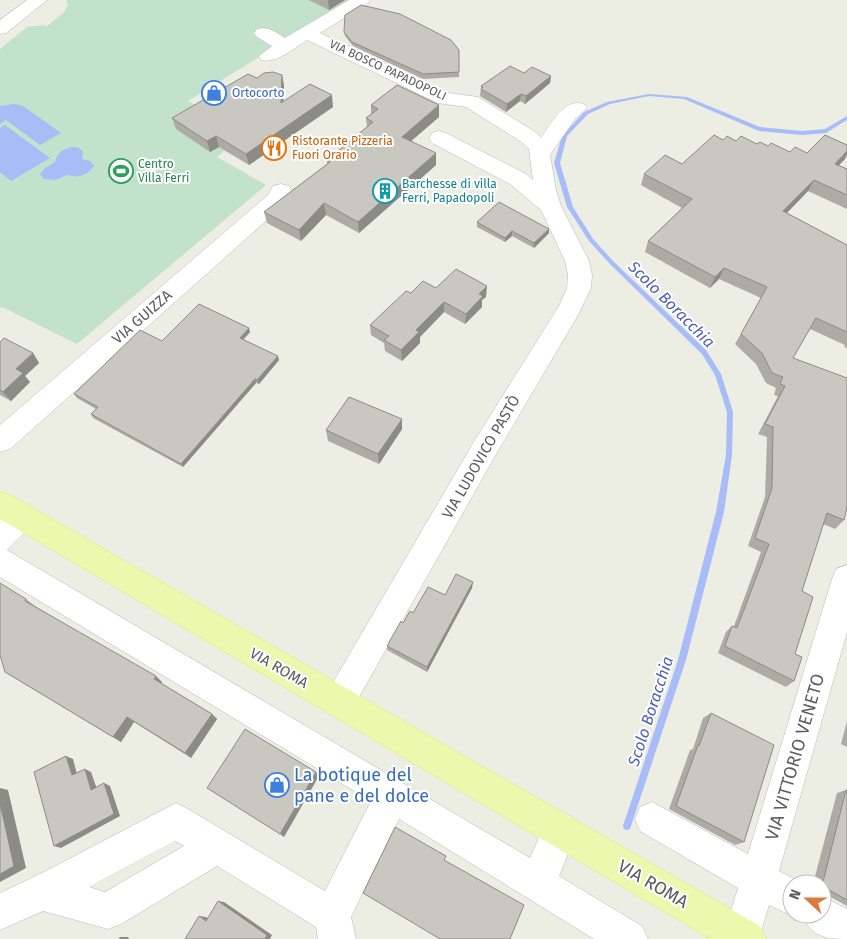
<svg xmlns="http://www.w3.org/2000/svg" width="847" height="939" font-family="'Fira Sans',sans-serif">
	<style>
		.green { fill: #c2e2cc }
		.water { fill: #a8bcf7 }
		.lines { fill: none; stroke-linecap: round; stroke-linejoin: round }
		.stream { fill: #a8bcf7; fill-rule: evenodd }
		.minor-casing { stroke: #b8b9be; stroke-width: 1 }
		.major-casing { stroke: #e0e564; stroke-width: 1 }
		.minor { fill: #fff; fill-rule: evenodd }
		.major { fill: #ecf8ad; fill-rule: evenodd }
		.wall { fill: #acaca5 }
		.shaded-wall { fill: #8c8c86 }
		.building { fill: #c8c8c0; stroke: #8c8c86 }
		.labels { text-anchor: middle; stroke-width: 4; stroke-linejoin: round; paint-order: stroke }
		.far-street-label { font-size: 12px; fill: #5b5c62; stroke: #fff }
		.far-shop-label { font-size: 12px; fill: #366cbe; stroke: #fff; text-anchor: start }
		.far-food-label { font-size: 12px; fill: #c56008; stroke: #fff; text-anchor: start }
		.far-leisure-label { font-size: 12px; fill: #27864d; stroke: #fff; text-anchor: start }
		.far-culture-label { font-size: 12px; fill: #0d838f; stroke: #fff; text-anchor: start }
		.street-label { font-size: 15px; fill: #5b5c62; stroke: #fff }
		.water-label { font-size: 16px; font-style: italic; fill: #4d60b8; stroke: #fff }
		.near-street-label { font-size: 18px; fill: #5b5c62; stroke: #fff }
		.near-shop-label { font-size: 18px; fill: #366cbe; stroke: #fff; text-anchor: start }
	</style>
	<rect width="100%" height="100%" fill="#ecede3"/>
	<!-- green -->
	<path class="green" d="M66,0h286l-164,101 59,33 -30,23 49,28 -189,159 -75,-37 -2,1v-259l27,-22 17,-2 2,2 18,-15 4,-7z"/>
	<!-- water -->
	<path class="water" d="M14,104l9,2 38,27 -21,12 -34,-25 -6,4v-18z
		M5,125l45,33 -39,23 -11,-9v-44z
		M72,147l7,1 4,4 -1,7 8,2 4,5c-8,10 -15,12 -27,9l-11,5 -12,-1 -4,-5 5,-6 10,-6c3,-10 7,-12 17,-15z"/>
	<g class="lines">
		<!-- stream -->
		<path class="stream" d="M649,94l38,3 73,30 42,4 23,-2 22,-13v4l-21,13 -24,2 -43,-4 -75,-32 -35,-3 -39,8 -22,10 -21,22 -7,27 13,44 20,32 21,23 92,88 15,24 12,38 -1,43 -8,57 -38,148 -55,166 -1,3 -3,1 -3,-1 -1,-3 55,-166 38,-148 10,-57 1,-43 -12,-37 -13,-21 -92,-90 -21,-23 -22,-34 -13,-44 8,-27 22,-24 23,-10z"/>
		<defs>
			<path id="minor" d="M27,0h20l-41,33 -6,1v-14z
				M349,0h21l-3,4 -47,29 129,60 29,4 59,36 4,5c11,-15 22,-40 43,-34l3,4 -12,11 -25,36 6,35 5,16 28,55 3,14 -1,13 -13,27 -83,141 -145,257 -11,5 -11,-5 -5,-11 5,-11 147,-251 84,-134 8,-18 1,-13 -3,-14 -24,-51 -31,-26 -78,-41 -3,-5 3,-5 7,-2 7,2 80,41 7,6 -4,-31 -6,-6 -57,-36 -28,-4 -131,-63c-13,8 -30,24 -46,20l-2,-4 13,-10 -15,-9 -3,-4 3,-4c11,-3 19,3 28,9z
				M281,184l8,2 3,5 -7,13 -275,245 -10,3v-27l268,-230 5,-9z
				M21,504l10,4 4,9 -4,9 -24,24 523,308 18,-41 12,-6 12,6 6,12 -19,47 83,50 6,13h-54l-195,-120 -48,98 5,22h-38l-2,-12 -99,-61 -96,58 -13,5 -65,-18 -43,19v-37l42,-20 134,-70 12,6 137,82 46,-90 -371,-224v-57l11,-12zM175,841l9,5 -79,46 -16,-5z
				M847,565v67l-68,239 24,13h-11v30h6l-6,2 -23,-11 -10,34h-34l-2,-3 15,-48 -98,-57 -5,-12 5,-12 12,-5 96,52 84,-275 4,-10z
				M822,896l25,13v30c-22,0 -37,-3 -45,-25h20z"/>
			<path id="major" d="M0,492l10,3 750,431 6,13h-55l-711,-420z"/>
		</defs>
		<!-- minor casing -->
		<use href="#minor" class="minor-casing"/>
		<!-- major casing -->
		<use href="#major" class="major-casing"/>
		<!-- minor -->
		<use href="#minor" class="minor"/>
		<!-- major -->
		<use href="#major" class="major"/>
	</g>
	<!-- wall -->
	<path class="wall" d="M309,0h36l-16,10z
		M344,32l115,18v27l-36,2 -70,-33 -8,-10z
		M524,73l27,3 -1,7 -25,21 -5,-3 -14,11 -26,-16 1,-10z
		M282,75l2,11 -1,15 50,6 -84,58 -30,-18 -9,5 -34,-23 -4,-11 85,-40z
		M371,105l68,12 -28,24 25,24 -77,68 -33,-18 -25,26 -34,-18 -3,-11 63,-48v-4l40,-33 -1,-9 5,-4z
		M723,140l45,6 22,6 17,1 38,6 -6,6 8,4v40l-39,-18 -21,22 60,32v103l-3,-1 1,-2 -35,-16 -17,29 51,162 -9,9 -12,-5 -21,67 -7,63 -1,27 -8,6 -68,-34 8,-21 6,-6h2l27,-74 -13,-6 17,-49 2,-60 -9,-3 20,-38 -4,-1 2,-7 -10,-5 -10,-19 -21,-20 26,-46 -42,-19 -9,9 -65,-36 3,-11 34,-33 -41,-23 3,-11 38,-10z
		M477,222l72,11 -15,15 -22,-12 -7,6 -28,-15z
		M436,288l50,9 -4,3v7l-17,17 -21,-12 -24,25v6l-18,18 -17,-10 -1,-8 -13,-8 -1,-10 41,-32z
		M250,332l-7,8 36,20 -20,24 -3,-1 -73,84 -90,-49 -2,-4 5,-5 -19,-11 -3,-4 88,-53z
		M0,342l33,11 6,10 -14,13 5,6 -19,19 -11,-6z
		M402,429l-23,35 -51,-23 -2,-11z
		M472,588l-45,84 -40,-22v-4l16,-23 10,-10 32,-18z
		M26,599l9,7 127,76 -1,1 51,31 5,5 -26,39 -57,-36 -13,20 -116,-70z
		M711,713l33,129 -9,3 -66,-36 21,-59 3,-1 10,-31z
		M847,721v26l-6,-3z
		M846,790h1v116l-25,-14v-8h-9l24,-91z"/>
	<!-- shaded-wall -->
	<path class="shaded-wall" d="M329,0h16l-16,10 -1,-9z
		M282,75l2,11 -1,28 -2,-11z
		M551,76l-1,7 -25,21 1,-8z
		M521,94l-1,7 -14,11 1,-8z
		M332,95l1,12 -84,58 -3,-11z
		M439,105v12l-37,32v-12z
		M216,136l3,11 -9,5 -3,-11z
		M847,151v4l-2,4 -16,16 6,-11z
		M436,153v12l-77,68 -1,-11z
		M814,180l-6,11 -30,31 5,-11z
		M324,203l2,12 -25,26 -2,-11z
		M549,229v4l-15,15v-5z
		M512,231v5l-7,6v-4z
		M724,268l-5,11 -9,9 5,-11z
		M487,286l-1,11 -4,3v7l-17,17 1,-10 13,-20z
		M444,302v10l-24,25v6l-18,18 -1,-11 15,-20z
		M249,328l1,4 -9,10 -1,-4z
		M33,353l6,10 -14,13 5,6 -19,19 -8,-9 13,-23z
		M278,356l1,4 -20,24 -2,-4z
		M255,379l1,4 -73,84 -2,-3z
		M402,419v10l-23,35 -1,-10z
		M473,582l-1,6 -45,84v-5z
		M156,676l6,6 -2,3 -6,-6z
		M212,714l5,5 -26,39 -6,-5z
		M127,717l7,5 -13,20 -8,-5z
		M66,756l7,3 5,19 -6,-3z
		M85,769l6,3 7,20 -7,-2z
		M316,772l3,4 -35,61 -4,-3z
		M104,783l6,3 10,30 -59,32 -7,-2z
		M0,788l8,2 18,78 -26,14z
		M218,901l6,1 48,33 -2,4h-5z
		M199,916l7,1 7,5 -7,-1z
		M119,937h9l1,2h-9z"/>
	<!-- building -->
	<path class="building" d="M361,5l39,9 51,26 8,10v22l-36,2 -71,-32 -8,-10 1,-17z
		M510,66l14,7 8,-6 19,9 -25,20 -5,-2 -14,10 -26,-15 2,-2 -2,-1z
		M273,72l9,3 -1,28 29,-19 22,11 -86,59 -30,-18 -9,5 -35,-23 76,-44 9,4 7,-5z
		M397,85l42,20 -37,32 34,16 -78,69 -34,-19 -25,27 -35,-18 66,-50 -3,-2 46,-38 -7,-4 12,-9 -7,-4z
		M714,135l9,5 4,-4 9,5 5,-5 16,8 3,-2 8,4 3,-3 19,9 5,-5 12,6 18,-18 22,10v6l-12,13 12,5v26l-33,-15 -31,31 64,34v87l-31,-14 -23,40 54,20v129l-3,13 -17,-7 -25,78 11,6 -18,57 7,3 -8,24 -69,-35 7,-20 5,2 32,-84 -14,-6 17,-50 1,-61 -8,-3 20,-38 -5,-2 3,-7 -11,-4 -10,-20 -21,-19 26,-47 -43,-19 -9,9 -67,-36 44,-42 -48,-25 21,-19 17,9z
		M499,202l50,27 -15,14 -22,-12 -7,7 -28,-16z
		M456,269l31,17 -8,8 4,2 -17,18 -22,-12 -28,28 3,2 -18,18 -17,-10 5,-4 -19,-11 36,-34 5,2 12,-12 13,7z
		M199,304l50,24 -9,10 38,18 -21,24 -2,-1 -74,85 -90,-50 7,-7 -24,-13 66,-64 22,11z
		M4,338l29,15 -17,16 7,4 -20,19 -3,-2v-48z
		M349,397l53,22 -24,35 -52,-24z
		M456,574l17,8 -46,85 -40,-21 14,-25 2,2 7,-12 3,2 15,-26 17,8z
		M0,583l26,16 -1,2 131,75 -2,3 58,35 -27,39 -58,-36 -14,20 -108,-65 -5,-17z
		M711,713l63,32 -30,97 -68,-36 22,-61 1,1z
		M245,729l71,43 -36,62 -73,-46z
		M66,756l6,19 13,-6 6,21 13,-7 10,31 -60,32 -20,-74z
		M846,790h1v110l-25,-14z
		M0,803l14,63 -14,8z
		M395,827l51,29 -2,4 80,45 -14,34h-70l-77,-46z
		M218,901l49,34 -2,4h-80l14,-23 7,5z"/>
	<!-- icons -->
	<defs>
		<symbol id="shop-ring" viewBox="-11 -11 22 22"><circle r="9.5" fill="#fff" stroke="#3f7fe0" stroke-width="1.5"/><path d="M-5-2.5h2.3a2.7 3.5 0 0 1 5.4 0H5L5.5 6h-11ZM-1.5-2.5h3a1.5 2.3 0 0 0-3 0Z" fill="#3f7fe0"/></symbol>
		<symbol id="restaurant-ring" viewBox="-11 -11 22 22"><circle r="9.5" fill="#fff" stroke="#e8710a" stroke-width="1.5"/><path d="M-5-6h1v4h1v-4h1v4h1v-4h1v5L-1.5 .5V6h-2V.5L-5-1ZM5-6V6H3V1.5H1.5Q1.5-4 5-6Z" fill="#e8710a"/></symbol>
		<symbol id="stadium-ring" viewBox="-11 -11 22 22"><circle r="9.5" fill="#fff" stroke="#2e9e5b" stroke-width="1.5"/><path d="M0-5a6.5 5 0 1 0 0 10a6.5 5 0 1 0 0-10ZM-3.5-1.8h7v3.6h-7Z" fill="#2e9e5b"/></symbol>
		<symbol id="building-ring" viewBox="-11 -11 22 22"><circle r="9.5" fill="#fff" stroke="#0f9aa8" stroke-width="1.5"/><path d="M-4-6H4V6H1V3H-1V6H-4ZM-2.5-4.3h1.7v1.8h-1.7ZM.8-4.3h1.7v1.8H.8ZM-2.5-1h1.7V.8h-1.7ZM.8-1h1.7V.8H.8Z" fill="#0f9aa8"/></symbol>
	</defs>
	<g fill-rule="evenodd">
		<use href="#shop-ring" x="200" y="79" width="28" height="28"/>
		<use href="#restaurant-ring" x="260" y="134" width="28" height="28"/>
		<use href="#stadium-ring" x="107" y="157" width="28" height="28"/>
		<use href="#building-ring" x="371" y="177" width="28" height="28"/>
		<use href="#shop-ring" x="263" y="771" width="28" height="28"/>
	</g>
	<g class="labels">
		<!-- far-street labels -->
		<g class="far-street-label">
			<text transform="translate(388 70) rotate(25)" y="4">VIA BOSCO PAPADOPOLI</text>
		</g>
		<!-- far-shop labels -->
		<g class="far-shop-label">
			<text x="232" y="97">Ortocorto</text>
		</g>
		<!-- far-food labels -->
		<g class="far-food-label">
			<text x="292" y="145">Ristorante Pizzeria<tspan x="292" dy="14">Fuori Orario</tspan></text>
		</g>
		<!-- far-leisure labels -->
		<g class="far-leisure-label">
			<text x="138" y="168">Centro<tspan x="138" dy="14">Villa Ferri</tspan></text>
		</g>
		<!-- far-culture labels -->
		<g class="far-culture-label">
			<text x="402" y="188">Barchesse di villa<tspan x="402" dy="14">Ferri, Papadopoli</tspan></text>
		</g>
		<!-- street labels -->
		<g class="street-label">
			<text transform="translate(142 317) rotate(-41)" y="5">VIA GUIZZA</text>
			<text transform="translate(481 457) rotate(-60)" y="5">VIA LUDOVICO PASTÒ</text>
			<text transform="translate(279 668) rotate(30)" y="5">VIA ROMA</text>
		</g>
		<!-- water labels -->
		<g class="water-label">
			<text transform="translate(672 304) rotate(45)" y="6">Scolo Boracchia</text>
			<text transform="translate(650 711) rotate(-72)" y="6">Scolo Boracchia</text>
		</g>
		<!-- near-street labels -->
		<g class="near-street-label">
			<text transform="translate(795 757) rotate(-74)" y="6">VIA VITTORIO VENETO</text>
			<text transform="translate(653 884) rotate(30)" y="6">VIA ROMA</text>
		</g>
		<!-- near-shop labels -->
		<g class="near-shop-label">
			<text x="294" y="781">La botique del<tspan x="294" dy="21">pane e del dolce</tspan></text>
		</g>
	</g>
	<!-- north arrow -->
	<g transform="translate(807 899) rotate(291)"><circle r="24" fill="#ffffff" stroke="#bdbec0"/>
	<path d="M0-4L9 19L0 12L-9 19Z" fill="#da7a3c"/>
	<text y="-8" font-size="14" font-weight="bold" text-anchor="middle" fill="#5b5c62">N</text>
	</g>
</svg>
